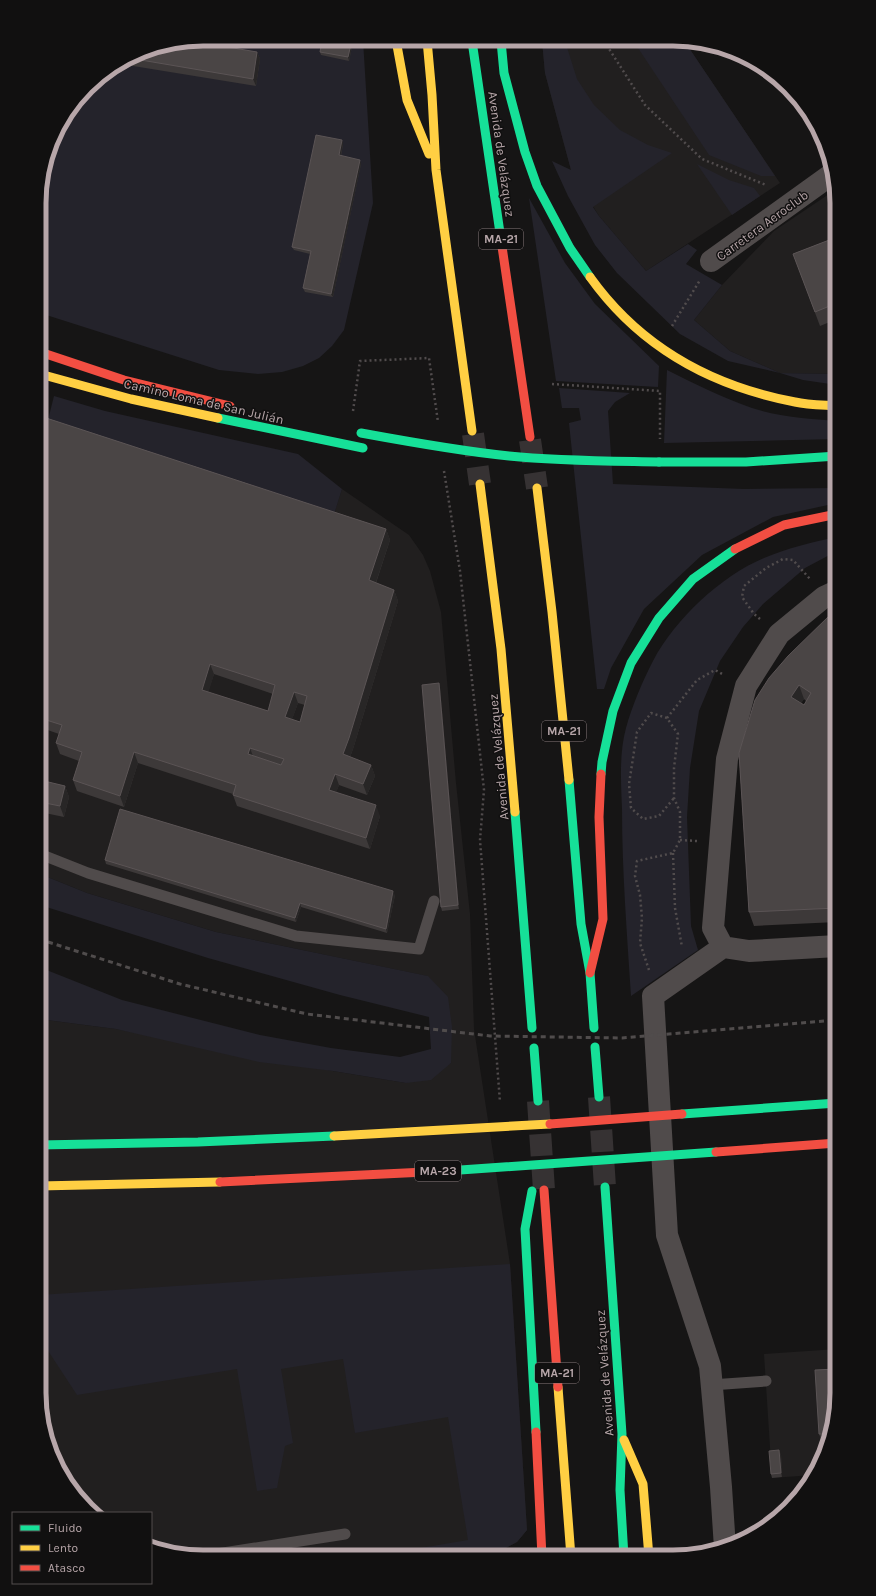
<svg xmlns="http://www.w3.org/2000/svg" width="876" height="1596" font-family="Karla,sans-serif">
	<style>
		.built { fill: #211f1f }
		.green { fill: #24232b }
		.lines { fill: none; stroke-linecap: round; stroke-linejoin: round }
		.highway-tunnel { stroke: #363233; stroke-width: 22; stroke-dasharray: 22 11; stroke-linecap: butt }
		.path { stroke: #514c4d; stroke-width: 2.5; stroke-dasharray: 2 3; stroke-linecap: butt }
		.lane { stroke: #504b4b; stroke-width: 11 }
		.street { stroke: #504b4b; stroke-width: 22 }
		.fast { stroke: #16e098; stroke-width: 9 }
		.slow { stroke: #ffcf43; stroke-width: 9 }
		.jam { stroke: #f24e42; stroke-width: 9 }
		.rail { stroke: #504c4c; stroke-width: 3; stroke-dasharray: 5 4; stroke-linecap: butt }
		.fast-bridge { stroke: #16e098; stroke-width: 9 }
		.slow-bridge { stroke: #ffcf43; stroke-width: 9 }
		.jam-bridge { stroke: #f24e42; stroke-width: 9 }
		.wall { fill: #3d3939; fill-rule: evenodd }
		.shaded-wall { fill: #282626 }
		.building { fill: #4a4545; stroke: #5b5455; fill-rule: evenodd }
		.labels { text-anchor: middle; stroke-width: 3; stroke-linejoin: round; paint-order: stroke }
		.shield { fill: #111010; stroke: #85797b; stroke-width: 1 }
		.shield-label { font-size: 12px; font-weight: bold; fill: #b7a6a9 }
		.street-label { font-size: 13px; fill: #b7a6a9; stroke: #111010 }
		.rim { fill: none; stroke: #b7a6a9; stroke-width: 5 }
	</style>
	<rect width="100%" height="100%" fill="#161515"/>
	<!-- built -->
	<path class="built" d="M542,41l143,1 95,141 -134,88 -47,-55 -28,-46 -26,-97z
		M835,190l2,13v171l-57,-1 -50,-22 -36,-31 28,-35 52,-54z
		M40,426l292,94 10,-31 67,46 14,20 7,16 11,41 15,171 14,131 4,115 36,235 17,266 -10,12 -17,9v5h-319l-30,-9v-34h-58l-20,-20 -25,-47 -9,-53v-374l77,10 217,42 73,12 45,-20 -24,-87 -211,-44 -129,-39 -47,-19z
		M837,1349v55l-9,42 -15,29 -41,3 -8,-124z"/>
	<!-- green -->
	<path class="green" d="M203,39l160,1 10,163 -29,127 -12,16 -13,12 -16,8 -21,6 -24,2 -39,-4 -179,-57v-131l16,-52 39,-50 45,-29z
		M542,41h23l12,38 17,26 26,25 28,15 24,8 -79,54 6,9 47,55 42,-27 9,6 -11,14 36,21 -28,35 36,31 50,22 57,1v11l-34,-5 -23,-7 -52,-12 -48,-27 -63,-61 -22,-28 -27,-49 -16,-35 19,9 -26,-97z
		M634,42h51l90,134h-14l-52,-21z
		M697,164l32,16 25,8 6,8 -28,19z
		M529,198l36,65 30,41 64,62 -1,21 -102,-6z
		M667,370c28,14 56,28 85,38 27,9 57,11 85,13v18l-173,4z
		M559,388l71,5 -15,9 -7,9 5,73 131,5 93,-1v15l-64,14 -71,38 -58,54 -33,59 -7,21h-7l-28,-266 12,-3 -2,-12h-17z
		M54,396l51,15 193,43 44,35 -10,32 -286,-93z
		M837,537v14l-32,17 -42,36 -20,23 -23,34 -21,50 -9,57 -3,49 4,109 7,24 -67,46c-4,-63 -9,-125 -9,-187 -1,-27 -3,-55 4,-81 6,-22 17,-48 27,-67 22,-42 68,-85 111,-103 24,-10 48,-16 73,-21z
		M40,874l47,19 129,39 212,44 20,21 4,30 -1,36 -20,17 -25,3 -73,-12 -74,-9 -143,-33 -77,-10v-52l83,33 138,35 71,13 69,9 31,-8 -2,-32 -89,-22 -132,-37 -168,-53z
		M510,1264l17,266 -10,12 -17,9v5h-127l95,-16 -20,-123 -93,16 -12,-74 -62,10 12,74 -8,3 -8,42 -20,3 -20,-122 -160,26 -38,-58v-42z"/>
	<g class="lines">
		<!-- highway-tunnel -->
		<path class="highway-tunnel" d="M473,434l7,50
			M530,440l7,48
			M599,1097l6,90
			M538,1101l6,89"/>
		<!-- path -->
		<path class="path" d="M604,41l41,64 57,54 64,26
			M672,326l28,-46
			M552,384l108,7v48
			M353,411l7,-50 69,-3 9,64
			M444,471l16,100 24,219 -4,50 20,262
			M760,619l-6,-5 -12,-17 2,-11 22,-18 17,-9 10,1 17,19
			M667,718l30,-38 18,-10 9,5
			M680,840l17,1
			M673,853l2,55 7,39
			M649,970l-9,-27 2,-25 -2,-23 -5,-19 2,-15 36,-8 7,-13v-28l-6,-14v-30l4,-34 -11,-16 -16,-5 -14,19 -8,52 2,24 12,11 16,-3 15,-18"/>
		<!-- lane -->
		<path class="lane" d="M40,854l48,19 208,63 123,13 15,-48
			M711,1385l55,-4
			M204,1556l141,-22"/>
		<!-- street -->
		<path class="street" d="M711,261l121,-87
			M723,947l-70,49 14,239 43,131 11,121 4,61
			M723,947l-10,-19 14,-169 19,-73 33,-52 45,-37 13,-6
			M723,947l26,4 88,-5"/>
		<!-- fast -->
		<path class="fast" d="M472,41l28,192
			M501,41l3,32 21,79 12,34 33,62 20,29
			M218,418l145,30
			M659,462h87l91,-6
			M601,774l1,-12 11,-51 18,-48 28,-45 34,-39 42,-30
			M569,780l12,144 9,49 4,55
			M515,812l17,216
			M595,1047l4,50
			M534,1048l4,53
			M605,1187l17,247 -2,56 4,67
			M532,1191l-7,38 11,203"/>
		<!-- slow -->
		<path class="slow" d="M396,40l11,60 22,54
			M427,40l5,55 4,75 36,261
			M590,277c50,70 121,109 205,125 13,3 28,3 42,4
			M40,374l91,25 87,19
			M480,484l21,165 14,163
			M537,488l15,124 17,168
			M558,1387l13,170
			M624,1440l19,44 6,73"/>
		<!-- jam -->
		<path class="jam" d="M500,233l30,204
			M40,352l84,28 106,26
			M735,549l49,-24 53,-11
			M590,973l13,-54 -4,-102 2,-43
			M544,1190l14,197
			M536,1432l6,125"/>
		<!-- rail -->
		<path class="rail" d="M40,938l8,4 132,42 127,30 183,22 132,2 215,-18"/>
		<!-- fast-bridge -->
		<path class="fast-bridge" d="M361,433c49,9 98,18 148,23 50,5 100,5 150,6
			M682,1114l155,-11
			M39,1145l159,-3 136,-6
			M446,1171l270,-19"/>
		<!-- slow-bridge -->
		<path class="slow-bridge" d="M334,1136l216,-12
			M39,1186l181,-4"/>
		<!-- jam-bridge -->
		<path class="jam-bridge" d="M550,1124l132,-10
			M716,1152l121,-9
			M220,1182l226,-11"/>
	</g>
	<!-- wall -->
	<path class="wall" d="M353,42l-4,19 -28,-6 -1,-3z
		M140,51l117,1 3,7 -4,27 -129,-21 -1,-4z
		M785,84l24,28 2,3 -4,3z
		M342,140l1,4 -2,12 20,8 -28,133 -28,-5 -2,-4 7,-34 -16,-4 -2,-3z
		M837,237v82l-17,7 -27,-72z
		M40,416l346,113 4,11 -14,43 18,7 4,11 -45,148 -3,8 21,8 4,11 -8,19 -28,-10 -3,7 44,24 -10,33 -133,-43 -4,-11v-1l-95,-31 -14,44 -47,-16 -4,-11 6,-19 -19,-7 -4,-11 3,-9 -17,-6 -2,6zM214,674l59,20 -5,17 -60,-19zM298,703l7,2 -5,17 -8,-3z
		M837,613v309l-83,4 -5,-14 -10,-159zM804,699l2,2 -2,4 -3,-2z
		M439,683l1,4 19,222 -17,2 -1,-4z
		M40,780l25,6 4,11 -5,20 -24,-5z
		M105,860l290,35 -8,38 -86,-26 -5,15 -190,-58z
		M837,1404l-9,42 -1,2h-3l-5,-14z
		M781,1454l1,23 -10,1 -1,-4z"/>
	<!-- shaded-wall -->
	<path class="shaded-wall" d="M352,40h1v2l-4,19 -1,-4z
		M257,52l3,7 -4,27 -3,-7z
		M807,109l4,6 -4,3 -2,-8z
		M342,140l1,4 -3,15 -1,-4z
		M360,160l1,4 -28,133 -2,-3z
		M44,204l2,4 -6,30v-11z
		M386,529l4,11 -17,51 -4,-11z
		M394,590l4,11 -45,148 -6,16 -4,-11z
		M210,664l4,10 -8,27 -4,-11z
		M439,683l1,4 19,222 -1,-4z
		M799,685l5,14 -8,12 -5,-14z
		M294,692l4,11 -9,25 -4,-11z
		M40,723l2,5 -2,6z
		M250,748l4,11 -6,-5z
		M134,752l4,11 -14,44 -4,-11z
		M371,765l4,11 -8,19 -4,-11z
		M335,774l4,11 -6,16 -4,-11z
		M65,786l4,11 -5,20 -4,-11z
		M376,805l4,11 -10,33 -4,-11z
		M393,891l2,4 -8,38 -1,-4z
		M300,903l1,4 -5,15 -1,-4z
		M779,1450l2,4 1,23 -1,-4z"/>
	<!-- building -->
	<path class="building" d="M322,40h30l-4,17 -28,-5z
		M192,41l65,11 -4,27 -124,-21 11,-7z
		M795,95l12,14 -2,1z
		M316,135l26,5 -3,15 21,5 -29,134 -28,-6 8,-37 -19,-4z
		M40,204h4l-4,23z
		M837,237v66l-22,9 -22,-58z
		M40,416l346,113 -17,51 25,10 -45,148 -6,16 28,11 -8,19 -28,-10 -6,16 47,15 -10,33 -133,-43 3,-10 -102,-33 -14,44 -47,-16 9,-28 -26,-9 6,-18 -22,-7zM210,664l65,21 -7,26 -66,-21zM294,692l13,4 -7,26 -15,-5zM250,748l34,11 -3,6 -33,-11z
		M837,613v295l-88,4 -10,-159 16,-53 14,-22 19,-22 42,-41zM799,685l12,8 -7,12 -13,-8z
		M439,683l19,222 -17,2 -19,-222z
		M40,780l25,6 -5,20 -20,-4z
		M120,809l273,82 -7,38 -86,-26 -5,15 -190,-58z
		M837,1369v35l-6,30h-12l-4,-64z
		M779,1450l2,23 -10,1 -2,-23z"/>
	<g class="labels">
		<!-- shield labels -->
		<g class="shield">
			<rect x="479" y="229" width="44" height="20" rx="3"/>
			<rect x="542" y="721" width="44" height="20" rx="3"/>
			<rect x="415" y="1161" width="46" height="20" rx="3"/>
			<rect x="535" y="1363" width="44" height="20" rx="3"/>
		</g>
		<g class="shield-label">
			<text x="501" y="243">MA-21</text>
			<text x="564" y="735">MA-21</text>
			<text x="438" y="1175">MA-23</text>
			<text x="557" y="1377">MA-21</text>
		</g>
		<!-- street labels -->
		<g class="street-label">
			<text transform="translate(502 154) rotate(82)" y="5">Avenida de Velázquez</text>
			<text transform="translate(762 225) rotate(-36)" y="5">Carretera Aeroclub</text>
			<text transform="translate(204 401) rotate(13)" y="5">Camino Loma de San Julián</text>
			<text transform="translate(498 757) rotate(-95)" y="5">Avenida de Velázquez</text>
			<text transform="translate(604 1373) rotate(-94)" y="5">Avenida de Velázquez</text>
		</g>
	</g>
	<!-- crop -->
	<path d="M0 0H876V1596H0ZM203 46H673A157 157 0 0 1 830 203V1393A157 157 0 0 1 673 1550H203A157 157 0 0 1 46 1393V203A157 157 0 0 1 203 46Z" fill="#111010" fill-rule="evenodd"/>
	<path class="rim" d="M203 46H673A157 157 0 0 1 830 203V1393A157 157 0 0 1 673 1550H203A157 157 0 0 1 46 1393V203A157 157 0 0 1 203 46Z"/>
	<!-- legend -->
	<rect x="12" y="1512" width="140" height="72" fill="#111010" stroke="#534c4d"/>
	<rect x="20" y="1525" width="20" height="6" fill="#16e098" stroke="#534c4d"/>
	<text x="48" y="1532" font-size="12" fill="#b7a6a9">Fluido</text>
	<rect x="20" y="1545" width="20" height="6" fill="#ffcf43" stroke="#534c4d"/>
	<text x="48" y="1552" font-size="12" fill="#b7a6a9">Lento</text>
	<rect x="20" y="1565" width="20" height="6" fill="#f24e42" stroke="#534c4d"/>
	<text x="48" y="1572" font-size="12" fill="#b7a6a9">Atasco</text>
</svg>
